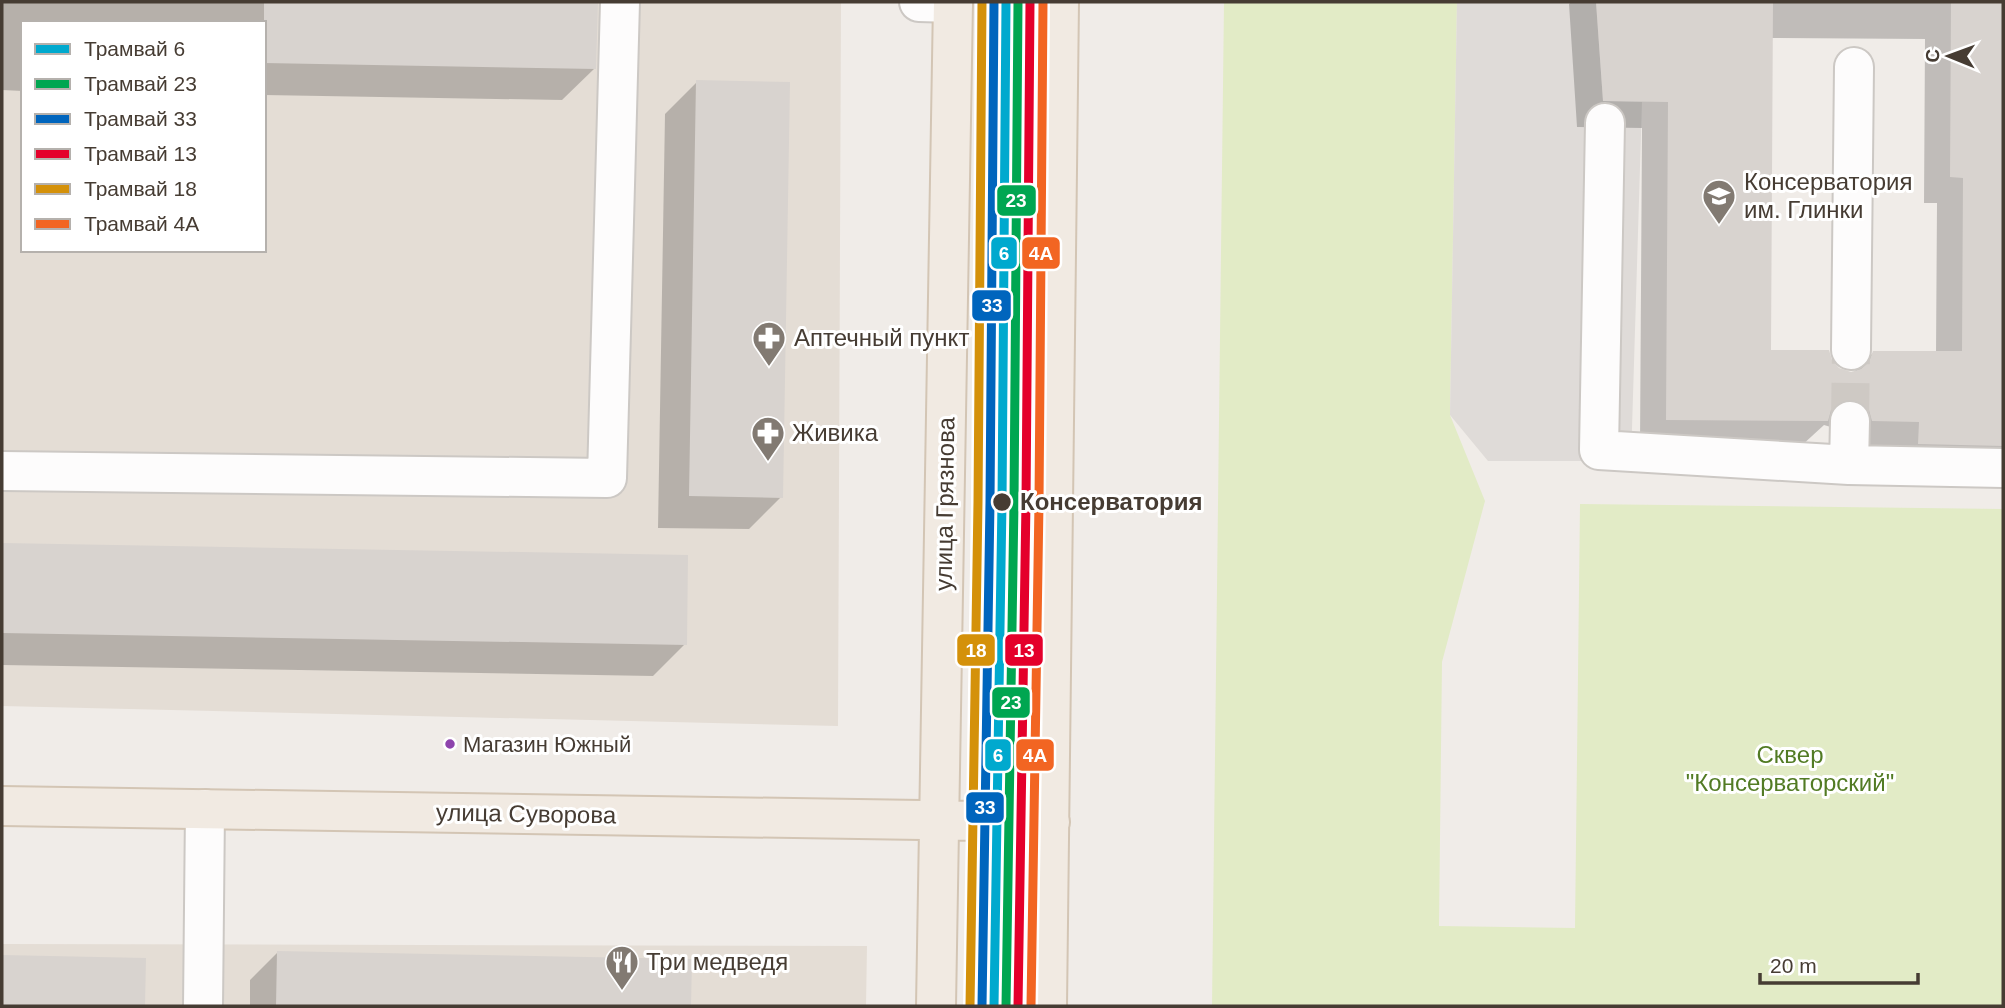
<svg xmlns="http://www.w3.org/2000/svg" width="2005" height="1008" font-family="Helvetica,sans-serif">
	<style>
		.residential { fill: #e4ddd5; fill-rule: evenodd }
		.green { fill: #e2ebc6 }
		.parking { fill: #dfdbd8 }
		.shadow { fill: #0003; fill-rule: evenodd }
		.building { fill: #d8d3cf }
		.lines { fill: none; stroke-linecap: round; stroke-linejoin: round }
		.minor-tunnel { stroke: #cec9c4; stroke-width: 38; stroke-dasharray: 38 19; stroke-linecap: butt }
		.minor-casing { stroke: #ccc8c4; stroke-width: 42 }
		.major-casing { stroke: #d3c5b4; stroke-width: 42 }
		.minor { stroke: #fdfcfc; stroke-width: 38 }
		.major { stroke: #f1eae2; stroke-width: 38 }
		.tram-1-casing { stroke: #fff; stroke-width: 14 }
		.tram-2-casing { stroke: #fff; stroke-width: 14 }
		.tram-3-casing { stroke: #fff; stroke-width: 14 }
		.tram-4-casing { stroke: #fff; stroke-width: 14 }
		.tram-5-casing { stroke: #fff; stroke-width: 14 }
		.tram-6-casing { stroke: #fff; stroke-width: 14 }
		.tram-1 { stroke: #00a9ce; stroke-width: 9 }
		.tram-2 { stroke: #00a651; stroke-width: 9 }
		.tram-3 { stroke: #0065bd; stroke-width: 9 }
		.tram-4 { stroke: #e4002b; stroke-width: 9 }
		.tram-5 { stroke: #d4910a; stroke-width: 9 }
		.tram-6 { stroke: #f26522; stroke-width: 9 }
		.stop-dot { fill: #463c33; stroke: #fff; stroke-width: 2.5 }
		.bus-dot { fill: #8e44ad; stroke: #fff; stroke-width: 2.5 }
		.labels { text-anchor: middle; stroke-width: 6; stroke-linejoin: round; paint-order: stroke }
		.bus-label { font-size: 22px; fill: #463c33; stroke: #fff; text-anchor: start }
		.poi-label { font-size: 24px; fill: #463c33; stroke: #fff; text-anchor: start }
		.stop-label { font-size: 24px; font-weight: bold; fill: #463c33; stroke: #fff; text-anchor: start }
		.street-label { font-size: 24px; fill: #463c33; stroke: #fff }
		.park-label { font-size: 24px; fill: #527b24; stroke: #fff }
		.line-badge { stroke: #fff; stroke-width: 2.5 }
		.badge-label { font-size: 19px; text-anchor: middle; font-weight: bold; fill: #fff }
	</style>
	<rect width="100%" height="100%" fill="#f0ece8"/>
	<!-- residential -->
	<path class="residential" d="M2,2h839l-3,724 -836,-20zM23,23h241v227h-241z
		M2,944l865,2 -1,60h-864z"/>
	<!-- green -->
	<path class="green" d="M1224,2h233l-7,413 35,86 -43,161 -3,264 136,2 5,-424 423,5v497h-791z"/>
	<!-- parking -->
	<path class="parking" d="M1457,2h139l7,99 39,1 -11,359h-143l-38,-46z"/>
	<!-- shadow -->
	<path class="shadow" d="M2,2h594l-1,66 -33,32 -298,-5v-72h-241v68l-21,-1z
		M1571,2h432v476l-157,-31 -12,-19 -10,-3 -24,22 -160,-1 2,-318 -65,-1 -8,-123zM1771,38l154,1 -1,164h13l-1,150 -62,-1 -21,21 -15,-3 -8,-9 -61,-9z
		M697,82l84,415 -32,32 -91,-1 7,-414z
		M2,544l684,12 -1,88 -32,32 -651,-11z
		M277,953l413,7 -1,46h-439v-26z
		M2,957l142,2 -1,47h-141z"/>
	<!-- building -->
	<path class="building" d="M264,2h334l-2,67 -332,-6z
		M1596,2h177l-2,348h58l3,10 7,8 12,4 10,-3 8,-7 4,-11h89l1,-173 -13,-1 1,-175h52v444l-85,-2 1,-22 -47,-1 -3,-11 -8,-8 -10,-3 -12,3 -8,8 -3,11 -162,-1 2,-318 -65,-1z
		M696,80l94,2 -7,416 -94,-2z
		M2,543l686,12 -1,90 -685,-12z
		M277,951l415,8 -1,47h-415z
		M2,955l144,3 -1,48h-143z"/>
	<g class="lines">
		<!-- minor-tunnel -->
		<path class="minor-tunnel" d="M1850,421l1,-71"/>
		<defs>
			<path id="minor" d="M919,2l34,1
				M1605,123l-6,327 250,15 154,3
				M1851,350l3,-283
				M1849,465l1,-44
				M2,471l605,7 13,-476
				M203,1006l2,-197"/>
			<path id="major" d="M2,806l1048,16
				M936,1006l17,-1004
				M1047,1006l12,-1004"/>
		</defs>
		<!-- minor casing -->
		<use href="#minor" class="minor-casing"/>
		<!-- major casing -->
		<use href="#major" class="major-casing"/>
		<!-- minor -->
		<use href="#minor" class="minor"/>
		<!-- major -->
		<use href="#major" class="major"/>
		<defs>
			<path id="tram-1" d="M994,1006l8,-504 4,-500"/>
			<path id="tram-2" d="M1006,1006l8,-504 4,-500"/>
			<path id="tram-3" d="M982,1006l8,-504 4,-500"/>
			<path id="tram-4" d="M1018,1006l8,-504 4,-500"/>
			<path id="tram-5" d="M970,1006l8,-504 4,-500"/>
			<path id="tram-6" d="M1031,1006l8,-503 4,-501"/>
		</defs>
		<!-- tram-1 casing -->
		<use href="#tram-1" class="tram-1-casing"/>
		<!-- tram-2 casing -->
		<use href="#tram-2" class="tram-2-casing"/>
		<!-- tram-3 casing -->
		<use href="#tram-3" class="tram-3-casing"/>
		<!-- tram-4 casing -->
		<use href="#tram-4" class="tram-4-casing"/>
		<!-- tram-5 casing -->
		<use href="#tram-5" class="tram-5-casing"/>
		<!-- tram-6 casing -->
		<use href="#tram-6" class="tram-6-casing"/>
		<!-- tram-1 -->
		<use href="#tram-1" class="tram-1"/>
		<!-- tram-2 -->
		<use href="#tram-2" class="tram-2"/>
		<!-- tram-3 -->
		<use href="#tram-3" class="tram-3"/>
		<!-- tram-4 -->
		<use href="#tram-4" class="tram-4"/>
		<!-- tram-5 -->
		<use href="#tram-5" class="tram-5"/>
		<!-- tram-6 -->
		<use href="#tram-6" class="tram-6"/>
	</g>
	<!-- icons -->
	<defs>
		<symbol id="university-pin" viewBox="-11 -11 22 30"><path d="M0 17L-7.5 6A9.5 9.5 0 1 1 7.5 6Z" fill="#827a72" stroke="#fff"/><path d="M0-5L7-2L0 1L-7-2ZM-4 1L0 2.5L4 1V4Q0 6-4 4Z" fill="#fff"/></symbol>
		<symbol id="pharmacy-pin" viewBox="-11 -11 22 30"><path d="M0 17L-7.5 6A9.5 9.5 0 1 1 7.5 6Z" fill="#827a72" stroke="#fff"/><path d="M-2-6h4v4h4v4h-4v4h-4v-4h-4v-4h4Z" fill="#fff"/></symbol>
		<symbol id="restaurant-pin" viewBox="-11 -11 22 30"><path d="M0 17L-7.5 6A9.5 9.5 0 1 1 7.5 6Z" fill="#827a72" stroke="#fff"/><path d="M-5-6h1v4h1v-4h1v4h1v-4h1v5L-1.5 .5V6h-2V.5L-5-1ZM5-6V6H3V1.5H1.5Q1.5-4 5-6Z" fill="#fff"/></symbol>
	</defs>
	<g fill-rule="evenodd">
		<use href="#university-pin" x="1700" y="177" width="38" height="52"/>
		<use href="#pharmacy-pin" x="750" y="319" width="38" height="52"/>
		<use href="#pharmacy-pin" x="749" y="414" width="38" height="52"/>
		<use href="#restaurant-pin" x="603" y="943" width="38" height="52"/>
	</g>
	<!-- markers -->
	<circle class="stop-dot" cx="1002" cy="502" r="10"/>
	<circle class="bus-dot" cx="450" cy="744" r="6"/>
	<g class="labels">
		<!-- bus labels -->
		<g class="bus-label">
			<text x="463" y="752">Магазин Южный</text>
		</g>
		<!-- poi labels -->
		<g class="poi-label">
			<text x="1744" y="190">Консерватория<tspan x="1744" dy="28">им. Глинки</tspan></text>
			<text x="794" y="346">Аптечный пункт</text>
			<text x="792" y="441">Живика</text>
			<text x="646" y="970">Три медведя</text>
		</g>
		<!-- stop labels -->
		<g class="stop-label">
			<text x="1020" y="510">Консерватория</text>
		</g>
		<!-- street labels -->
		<g class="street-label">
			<text transform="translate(945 504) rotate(-89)" y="8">улица Грязнова</text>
			<text transform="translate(526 814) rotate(1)" y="8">улица Суворова</text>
		</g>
		<!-- park labels -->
		<g class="park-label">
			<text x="1790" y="763">Сквер<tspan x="1790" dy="28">"Консерваторский"</tspan></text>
		</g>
	</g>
	<g class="line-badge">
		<rect x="996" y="184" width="41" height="33" rx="7" fill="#00a651"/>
		<rect x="990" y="236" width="28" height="34" rx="7" fill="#00a9ce"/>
		<rect x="1021" y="236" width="40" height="34" rx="7" fill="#f26522"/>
		<rect x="971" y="289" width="41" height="33" rx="7" fill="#0065bd"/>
		<rect x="956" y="633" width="40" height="34" rx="7" fill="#d4910a"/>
		<rect x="1004" y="633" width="40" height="34" rx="7" fill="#e4002b"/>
		<rect x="991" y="686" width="40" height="33" rx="7" fill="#00a651"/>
		<rect x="984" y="738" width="28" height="34" rx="7" fill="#00a9ce"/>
		<rect x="1015" y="738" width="40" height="34" rx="7" fill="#f26522"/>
		<rect x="965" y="791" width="40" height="33" rx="7" fill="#0065bd"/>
	</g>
	<g class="badge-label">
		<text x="1016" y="207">23</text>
		<text x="1004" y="260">6</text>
		<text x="1041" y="260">4А</text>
		<text x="992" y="312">33</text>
		<text x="976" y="657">18</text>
		<text x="1024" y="657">13</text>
		<text x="1011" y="709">23</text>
		<text x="998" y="762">6</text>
		<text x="1035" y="762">4А</text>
		<text x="985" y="814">33</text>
	</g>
	<!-- border -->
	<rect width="2005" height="1008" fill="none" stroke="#463c33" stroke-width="7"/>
	<!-- legend -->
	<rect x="21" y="21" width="245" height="231" fill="#ffffff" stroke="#b5b1ad" stroke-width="2"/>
	<rect x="35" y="44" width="35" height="10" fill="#00a9ce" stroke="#b5b1ad" stroke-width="2"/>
	<text x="84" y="56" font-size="21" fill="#463c33">Трамвай 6</text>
	<rect x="35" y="79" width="35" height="10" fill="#00a651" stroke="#b5b1ad" stroke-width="2"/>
	<text x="84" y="91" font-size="21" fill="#463c33">Трамвай 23</text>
	<rect x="35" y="114" width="35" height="10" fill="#0065bd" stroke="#b5b1ad" stroke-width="2"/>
	<text x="84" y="126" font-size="21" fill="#463c33">Трамвай 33</text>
	<rect x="35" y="149" width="35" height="10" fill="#e4002b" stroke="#b5b1ad" stroke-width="2"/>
	<text x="84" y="161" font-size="21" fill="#463c33">Трамвай 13</text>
	<rect x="35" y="184" width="35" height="10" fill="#d4910a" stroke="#b5b1ad" stroke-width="2"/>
	<text x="84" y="196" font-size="21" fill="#463c33">Трамвай 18</text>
	<rect x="35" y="219" width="35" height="10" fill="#f26522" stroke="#b5b1ad" stroke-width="2"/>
	<text x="84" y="231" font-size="21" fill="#463c33">Трамвай 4А</text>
	<!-- north arrow -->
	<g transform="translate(1949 56) rotate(271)" stroke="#ffffff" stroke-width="5" paint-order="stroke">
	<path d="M0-5L12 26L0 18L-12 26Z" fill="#463c33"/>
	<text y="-10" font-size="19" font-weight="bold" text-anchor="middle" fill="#463c33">С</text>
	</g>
	<!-- scale -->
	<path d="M1760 973v10h158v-10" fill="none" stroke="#463c33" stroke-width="3.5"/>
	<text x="1770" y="973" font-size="21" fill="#463c33" stroke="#ffffff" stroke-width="5" paint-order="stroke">20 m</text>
</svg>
